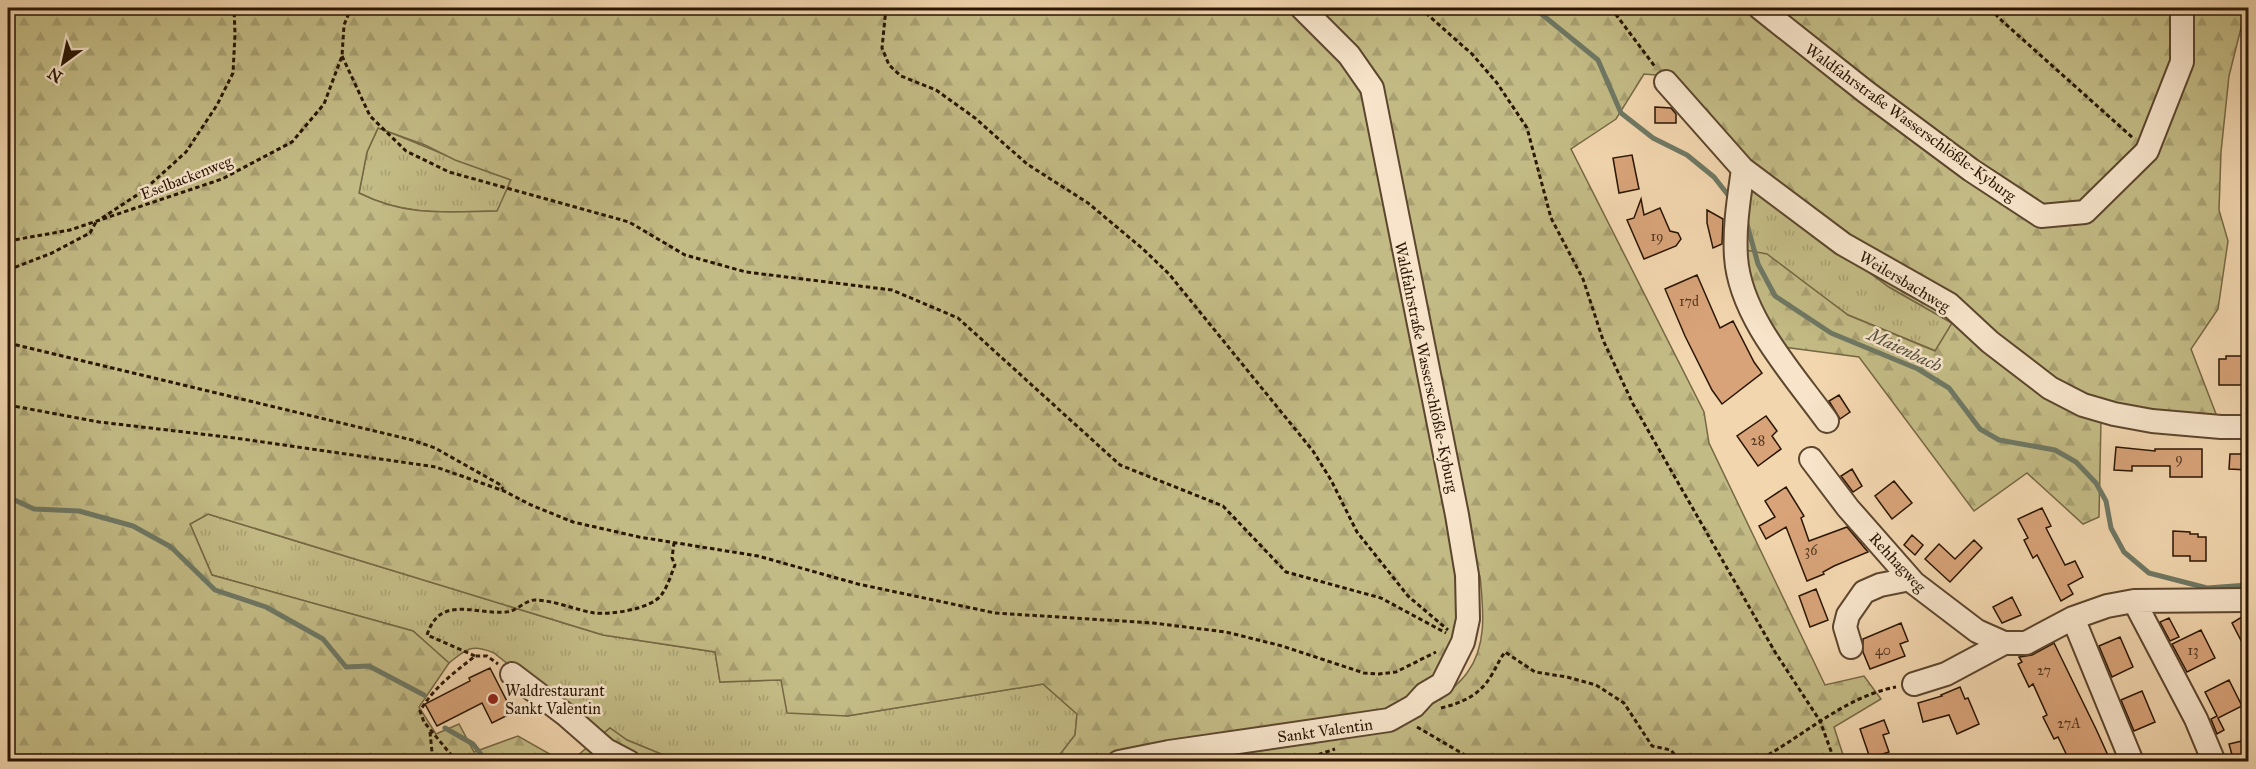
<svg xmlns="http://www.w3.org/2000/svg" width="2256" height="769" font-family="'IM FELL Great Primer',serif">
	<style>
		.grass { fill: url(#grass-tufts); stroke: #766844; stroke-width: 1.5 }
		.forest { fill: url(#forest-firs); stroke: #766844; stroke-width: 1.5; fill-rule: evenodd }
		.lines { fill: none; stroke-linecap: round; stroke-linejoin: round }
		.stream { stroke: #6e7864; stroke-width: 5 }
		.building { fill: #d8a379; stroke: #2a1604; stroke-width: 1.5 }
		.minor-casing { stroke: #5c462e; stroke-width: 26 }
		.path { stroke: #2a1604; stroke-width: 3; stroke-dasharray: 4.5 3; stroke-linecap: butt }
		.minor { stroke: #f7e4ca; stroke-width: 22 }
		.poi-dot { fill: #8f2418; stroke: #f7e4ca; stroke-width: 2 }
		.labels { text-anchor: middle; stroke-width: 5; stroke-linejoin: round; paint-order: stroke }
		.number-label { font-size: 14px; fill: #563921 }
		.street-label { font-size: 16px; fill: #2a1604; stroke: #f7e4ca }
		.poi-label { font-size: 16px; fill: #2a1604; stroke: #f7e4ca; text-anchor: start }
		.water-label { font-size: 18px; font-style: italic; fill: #524f3c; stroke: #f7e4ca }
	</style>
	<defs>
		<pattern id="grass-tufts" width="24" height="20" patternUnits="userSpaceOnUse" patternTransform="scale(1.5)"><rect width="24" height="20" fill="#c3bb85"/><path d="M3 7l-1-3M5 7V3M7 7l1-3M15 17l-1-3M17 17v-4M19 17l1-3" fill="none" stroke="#a8a071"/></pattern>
		<pattern id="forest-firs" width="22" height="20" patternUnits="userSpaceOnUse" patternTransform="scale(1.5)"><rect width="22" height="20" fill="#c3bb85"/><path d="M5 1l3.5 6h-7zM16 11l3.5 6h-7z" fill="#a8a071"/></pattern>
	</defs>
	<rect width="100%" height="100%" fill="#f2d6ae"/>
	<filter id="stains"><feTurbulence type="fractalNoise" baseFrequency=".00333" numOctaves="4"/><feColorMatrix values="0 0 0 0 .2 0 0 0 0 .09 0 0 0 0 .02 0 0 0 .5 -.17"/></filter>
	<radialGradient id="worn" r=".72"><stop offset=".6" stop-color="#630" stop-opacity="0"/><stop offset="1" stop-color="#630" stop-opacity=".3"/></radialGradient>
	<!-- grass -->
	<path class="grass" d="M378,128c45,16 87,38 133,51l-13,32c-52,1 -91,6 -139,-18l8,-41z
		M1747,182l142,105 63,36 -16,28 -88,-36 -31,-22 -77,-44z
		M208,514l395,121 112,17 5,30 61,-2 66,36 196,-32 34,30 -2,21 -20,26h-377l-51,-21 -17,-12 -11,9 -105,-84c-22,-9 -27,-5 -45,10l-36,-32 -201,-56 -22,-51z"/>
	<!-- forest -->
	<path class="forest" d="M8,8h2238l-17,68 -8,76 -2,58 9,31 -10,68 -27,40 30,78 -120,-7 -2,97 -16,7 -56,-51 -53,38 -115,-154 -76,-10 -31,-51 -12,-47 27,5 81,61 87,36 17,-28 -63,-36 -141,-105 -80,-106 -24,-2 -28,45 -45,30 133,263 5,31 116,242 39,-9 17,23 -47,28 11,34h-790l20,-26 2,-21 -34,-30 -196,32 -60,-3 -6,-33 -61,2 -5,-30 -112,-17 -395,-121 -18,10 22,51 201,56 36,32 -30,44 17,27 23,-10 15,28 44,-16 44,25h-554zM378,128l47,17 30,15 56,20 -14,31c-51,1 -90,6 -138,-18l8,-41zM1467,575l13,1c3,32 8,69 -13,97 -7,10 -18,18 -27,27l-14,-6 42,-75z
		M610,728l17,12 51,21 -108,1z"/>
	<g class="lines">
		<!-- stream -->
		<path class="stream" d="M1534,8l64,52 23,53 32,25 34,17 27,22 18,23
			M1745,217l13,47 17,32 56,37 87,36 31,19 31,41 19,11 56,10 21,12 20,21 10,18 5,27 13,24 25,21 58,15 41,-3
			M8,497l26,12 45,2 54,15 38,21 44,43 51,17 57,32 23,28 23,-1 55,29
			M445,728l28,16 14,18"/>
	</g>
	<!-- building -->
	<path class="building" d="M1655,107l16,1 5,6v9h-21z
		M1632,155l7,34 -20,4 -6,-35z
		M1641,199l3,16 16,-7 10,23 8,2 3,6 -5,7 -32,13 -17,-39 7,-2z
		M1707,210l16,9 -1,25 -9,4 -6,-25z
		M1697,275l23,53 13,-7 21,41 8,11 -40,31 -10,-14 -27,-54 -20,-47z
		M2226,356h22v29h-29v-26h7z
		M1839,395l11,17 -10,7 -11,-18z
		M1766,416l11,15 -5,5 9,13 -23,17 -21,-30z
		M2116,447l39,4v-2h47v28h-32v-11h-38v5l-18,-1z
		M2230,454h18v16l-19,-1z
		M1852,469l10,17 -9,6 -12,-16z
		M1894,481l18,22 -20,16 -17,-23z
		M1786,487l18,29 -3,2 8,23 38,-14 21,25 -34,14 -11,6 1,2 -17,7 -21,-54 -20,12 -7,-13 16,-9 -10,-16z
		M2042,508l9,18 -5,2 19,37 10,-4 8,16 -15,8 5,9 -12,7 -24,-46 -4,3 -9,-18 4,-2 -10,-19z
		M2173,531l17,1v2h8v3h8v24h-16v-5h-17z
		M1912,535l11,10 -8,10 -11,-10z
		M1974,540l8,8 -32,34 -25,-23 14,-15 16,15z
		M1816,589l12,31 -18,7 -11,-31z
		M2012,597l9,18 -19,8 -9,-16z
		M2245,615l3,7v32l-16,-31z
		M2169,618l10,19 -9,4 -10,-19z
		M1901,623l7,18 -8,3 5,12 -35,13 -7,-17v-13z
		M2201,630l14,28 -28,14 -15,-28z
		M2120,637l13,30 -21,10 -13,-31z
		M2054,643l42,86 15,33h-41l-12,-25 -4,2 -11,-22 4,-2 -14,-31 -4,3 -11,-23 4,-2 -3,-5 13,-2z
		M490,668l21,41 -5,3 2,3 -16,8 -10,-20 -45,23 -12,-22 45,-23 -1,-3z
		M2229,680l13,26 -24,12 6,12 -7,4 -6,-15 6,-3 -12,-24z
		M1960,687l5,12 3,-1 11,26 -22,10 -8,-19 -26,7 -5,-19 24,-7 -1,-1z
		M2142,691l13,31 -21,9 -13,-31z
		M1884,720l5,13 -6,2 6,17 -19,6 -10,-29z
		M2242,741l5,17 -13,4 -5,-18z"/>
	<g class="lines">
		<defs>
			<path id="minor" d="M1760,8l106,84 105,78 70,46 44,-4 62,-61 35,-89v-54
				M1666,82l77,87 100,75 106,60 41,38 60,46 33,17 31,9 38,7 69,6h27
				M1743,169c-4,29 -9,58 -7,88 4,60 57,117 91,164
				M1811,459l37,49 66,75 63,48 27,12h22l47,-25 34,-12 27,-5 114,-1
				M2134,601l62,118 18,43
				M2073,618l59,144
				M1851,647l-6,-20 3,-12 16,-23 16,-7 30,-6
				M512,674l54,41 40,35 23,12
				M1914,684l32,-10 58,-31
				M1119,762l50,-10 220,-32 25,-14 11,-12 17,-10 21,-42 5,-23 -1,-44 -10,-60 -85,-427 -23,-33 -47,-47"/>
		</defs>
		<!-- minor casing -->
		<use href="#minor" class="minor-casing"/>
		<!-- path -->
		<path class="path" d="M886,8l-4,40 7,17 12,11 35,14 39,28 52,46 61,39 55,46 26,25 144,177 18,29 26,52 51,64 40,34
			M1420,8l52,46 25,29 30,45 24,90 32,61 20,61 30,64 142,248 45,69 15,41
			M1611,8l45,60
			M1990,8l10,11 133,119
			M342,56l28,60 36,35 43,21 180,50 56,33 61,17 146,18 66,28 162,147 103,41 63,66 95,26 65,35
			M102,218l41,-27 43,-39 31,-47 16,-32 2,-39 -1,-26
			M8,241l62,-11 152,-51 70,-37 32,-38 18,-48 2,-31 7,-17
			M8,270l44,-17 38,-20 6,-11
			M8,343l404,97 23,8 64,36 4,5
			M8,405l91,17 136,16 201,29 68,24 27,14 42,17 66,15 119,19 100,28 137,29 158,10 73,9 56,14 82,27 15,1 17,-2 40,-20
			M475,656l-48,-21c13,-41 48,-20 79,-23 10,0 19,-12 29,-12 18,0 41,10 59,13 16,2 59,-4 68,-19 6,-8 9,-20 13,-29l-3,-7 2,-15
			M1441,708c20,-5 38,-12 50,-32 5,-8 8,-16 14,-24l30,20 32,5 29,8 28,18 28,43 19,4 9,12
			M1417,727l60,35
			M430,732l3,30
			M457,762l-33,-40 -4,-11c14,-24 34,-38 55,-55h12l11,8
			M1297,762l38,-13
			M1755,762c47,-24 88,-65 141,-75"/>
		<!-- minor -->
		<use href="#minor" class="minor"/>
	</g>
	<!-- markers -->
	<circle class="poi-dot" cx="493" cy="699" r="6"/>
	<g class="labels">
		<!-- number labels -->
		<g class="number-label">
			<text x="1657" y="241">19</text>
			<text x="1689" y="306">17d</text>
			<text x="1758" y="445">28</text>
			<text x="2179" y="463">9</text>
			<text x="1811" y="555">36</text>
			<text x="1883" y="655">40</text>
			<text x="2193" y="655">13</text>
			<text x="2044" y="675">27</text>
			<text x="2069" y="728">27A</text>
		</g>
		<!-- street labels -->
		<g class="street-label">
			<text transform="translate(1911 122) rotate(36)" y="6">Waldfahrstraße Wasserschlößle-Kyburg</text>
			<text transform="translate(186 177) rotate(-21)" y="6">Eselbackenweg</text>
			<text transform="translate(1905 281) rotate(31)" y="6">Weilersbachweg</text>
			<text transform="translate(1427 367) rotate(78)" y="6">Waldfahrstraße Wasserschlößle-Kyburg</text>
			<text transform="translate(1898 562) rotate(47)" y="6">Rehhagweg</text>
			<text transform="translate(1325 730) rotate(-8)" y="6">Sankt Valentin</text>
		</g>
		<!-- poi labels -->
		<g class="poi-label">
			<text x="505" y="696">Waldrestaurant<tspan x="505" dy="18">Sankt Valentin</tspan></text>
		</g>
		<!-- water labels -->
		<g class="water-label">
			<text transform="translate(1905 350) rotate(25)" y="6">Maienbach</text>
		</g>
	</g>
	<!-- margin -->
	<rect width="2256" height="769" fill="none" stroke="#f2d6ae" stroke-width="30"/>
	<rect x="9" y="9" width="2238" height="751" fill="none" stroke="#2a1604" stroke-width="3"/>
	<rect x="15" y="15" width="2226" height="739" fill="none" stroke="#2a1604" stroke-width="1.5"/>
	<!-- north arrow -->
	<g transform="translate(63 63) rotate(213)" stroke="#f7e4ca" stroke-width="4.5" paint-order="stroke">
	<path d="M0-4.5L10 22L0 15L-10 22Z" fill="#2a1604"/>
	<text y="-9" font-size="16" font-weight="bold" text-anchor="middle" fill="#2a1604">N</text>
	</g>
	<rect width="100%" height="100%" filter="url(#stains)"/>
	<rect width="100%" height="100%" fill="url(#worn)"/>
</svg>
